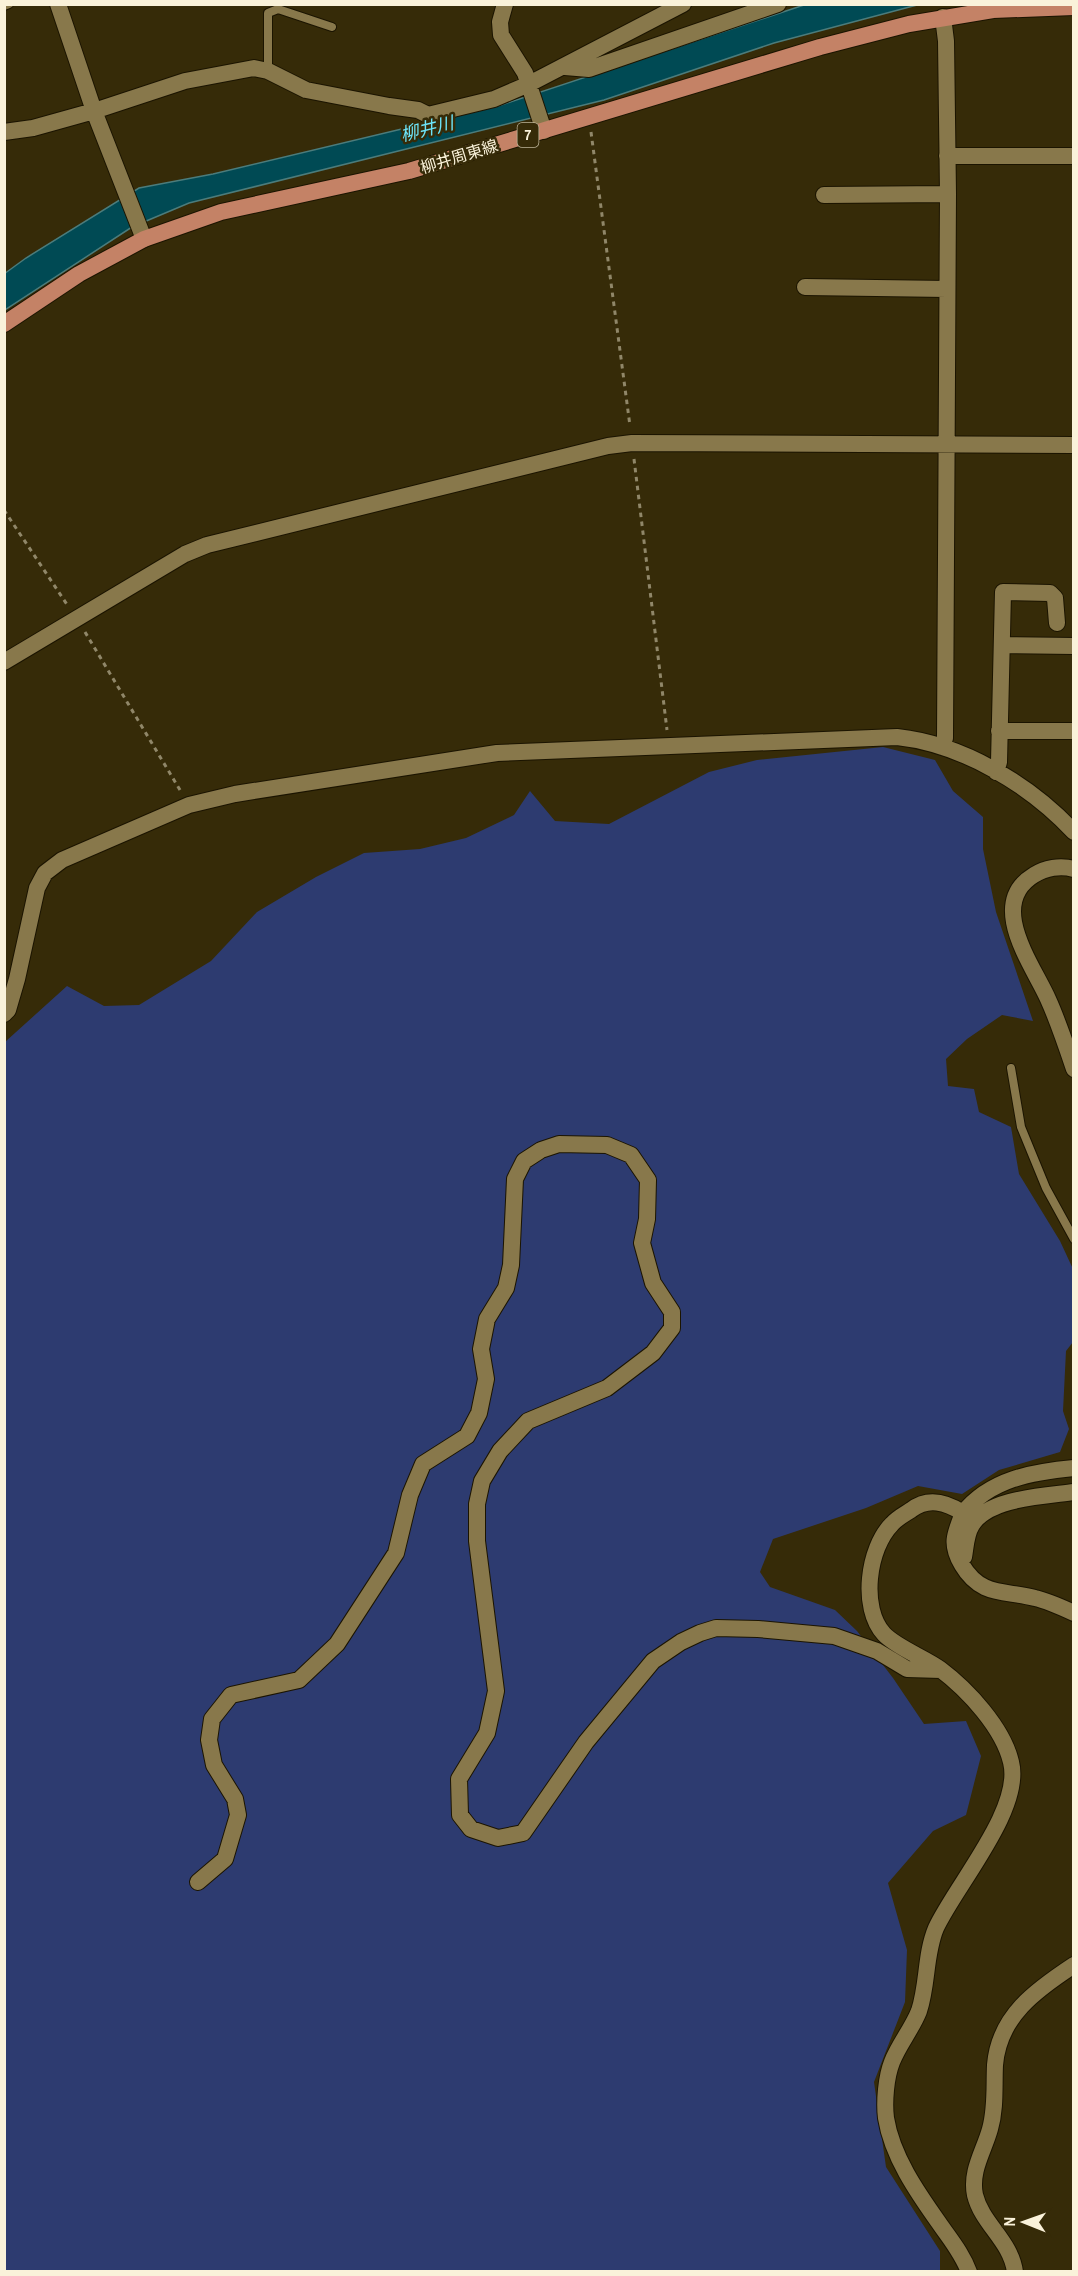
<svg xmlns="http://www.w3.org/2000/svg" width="1078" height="2276" font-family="'Archivo Narrow','Noto Sans JP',sans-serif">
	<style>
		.green { fill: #2d3b70 }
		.water { fill: #004a54; stroke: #4b7c7c; stroke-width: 1.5 }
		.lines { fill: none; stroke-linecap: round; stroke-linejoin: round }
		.service-casing { stroke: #1b1400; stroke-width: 10 }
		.minor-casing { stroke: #1b1400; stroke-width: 18 }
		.primary-casing { stroke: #1b1400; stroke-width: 18 }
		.path { stroke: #908769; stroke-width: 3; stroke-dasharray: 4.5 4.5; stroke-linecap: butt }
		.service { stroke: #88784b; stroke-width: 8 }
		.minor { stroke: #88784b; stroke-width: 16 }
		.primary { stroke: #c48266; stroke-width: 16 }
		.labels { text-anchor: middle; stroke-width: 5; stroke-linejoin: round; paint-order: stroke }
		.shield { fill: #362b08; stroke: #bfb69b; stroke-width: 1.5 }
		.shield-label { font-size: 15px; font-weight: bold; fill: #faf2da }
		.street-label { font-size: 16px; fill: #faf2da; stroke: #362b08 }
		.water-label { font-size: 18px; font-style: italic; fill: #6ce4f9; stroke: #362b08 }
	</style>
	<rect width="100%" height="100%" fill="#362b08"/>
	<!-- green -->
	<path class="green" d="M883,747l52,13 18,31 30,26v32l13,63 37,109 -31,-6 -35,24 -21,20 2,27 26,3 5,23 32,15 8,47 41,67 13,28v73l-7,9 -3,60 6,18 -9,23 -61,18 -37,24 -44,-8 -52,22 -93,31 -13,33 10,15 65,23 22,21 36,47 31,46 42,-3 15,35 -15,59 -33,16 -45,52 19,67 -2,52 -31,80 12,85 54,84v20l-935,1v-1230l62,-56 37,20 35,-1 72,-44 46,-49 59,-35 48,-24 56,-4 46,-11 48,-23 16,-24 25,30 54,3 100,-52 48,-12z"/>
	<!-- water -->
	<path class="water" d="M804,5h113l-143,38 -170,57 -415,103 -57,24 -127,83 -1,-36 22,-16 113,-70 74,-14 285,-68z"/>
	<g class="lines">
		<defs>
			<path id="service" d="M4,6l5,-2
				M268,71v-58l10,-4 54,18
				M1011,1068l10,59 25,61 28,51"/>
			<path id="minor" d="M58,4l36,107 50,128
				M505,4l-5,18 1,13 24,38 19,58
				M565,67l24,2 189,-65
				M4,132l29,-4 61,-17 91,-30 69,-13 14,3 38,19 83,16 29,4 10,5 66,-16 35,-15 154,-80
				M947,156h127
				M824,195l124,-1
				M805,287l142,2
				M1002,645l72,1
				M4,662l181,-108 22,-9 401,-99 24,-3 442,2
				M999,731h75
				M942,747l3,-9 3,-544 -2,-153 -3,-24
				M996,772l3,-10 4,-170 47,1 5,5 2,25
				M1074,869c-14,-4 -29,-1 -40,6 -48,29 -1,90 14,124 10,22 18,46 26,70
				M4,1014l4,-4 9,-31 20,-91 8,-15 17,-13 127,-55 46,-11 262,-41 400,-16c65,7 132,47 177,95
				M963,1513c27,-34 69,-41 111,-45
				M964,1557c2,-11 2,-23 8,-32 16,-27 73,-29 102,-33
				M198,1882l27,-23 13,-44 -3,-16 -21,-34 -5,-25 3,-21 19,-24 68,-15 38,-36 59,-91 14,-58 13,-31 44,-28 12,-23 7,-34 -5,-30 6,-30 19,-31 5,-23 4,-86 9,-18 17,-11 18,-6 48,1 24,10 17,25 -1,39 -5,24 11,40 19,29v16l-19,25 -46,35 -79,33 -28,30 -18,30 -5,23v37l19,150 -9,42 -28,46 1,36 11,14 27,9 25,-5 63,-91 67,-81 28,-19 19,-9 16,-5 42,1 76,7 43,15 30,18 34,1
				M969,2272c-7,-19 -19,-33 -30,-49 -22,-31 -47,-67 -53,-105 -2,-16 0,-41 6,-56 7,-18 20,-33 27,-51 9,-27 6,-57 17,-83 20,-43 87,-119 75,-166 -8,-34 -43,-72 -71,-93 -15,-11 -44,-22 -56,-35 -24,-26 -16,-86 8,-110 5,-6 13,-10 19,-14 17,-13 35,-8 52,3 -9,22 -13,32 -1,52 19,32 42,25 73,33 13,3 26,9 39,15
				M1015,2272c-4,-31 -33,-48 -40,-77 -5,-24 9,-44 15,-66 6,-21 4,-42 5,-64 4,-49 41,-75 79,-100"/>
			<path id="primary" d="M4,324l75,-50 65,-35 77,-27 188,-41 411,-124 89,-23 84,-14 81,-3"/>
		</defs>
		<!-- service casing -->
		<use href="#service" class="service-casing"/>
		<!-- minor casing -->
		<use href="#minor" class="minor-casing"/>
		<!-- primary casing -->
		<use href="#primary" class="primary-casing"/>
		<!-- path -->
		<path class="path" d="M591,132l39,294
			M634,459l33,271
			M4,510l64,96
			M85,632l95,158"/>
		<!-- service -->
		<use href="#service" class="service"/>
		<!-- minor -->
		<use href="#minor" class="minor"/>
		<!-- primary -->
		<use href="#primary" class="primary"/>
	</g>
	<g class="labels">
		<!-- shield labels -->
		<rect class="shield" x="517.5" y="123" width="21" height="24" rx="4.5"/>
		<g class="shield-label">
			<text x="528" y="140">7</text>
		</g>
		<!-- street labels -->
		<g class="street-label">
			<text transform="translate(459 156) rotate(-17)" y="6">柳井周東線</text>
		</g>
		<!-- water labels -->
		<g class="water-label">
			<text transform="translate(427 129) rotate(-14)" y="6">柳井川</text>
		</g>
	</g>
	<!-- border -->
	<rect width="1078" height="2276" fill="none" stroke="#faf2da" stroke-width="12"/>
	<!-- north arrow -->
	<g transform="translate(1024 2222) rotate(271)" stroke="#362b08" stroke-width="4.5" paint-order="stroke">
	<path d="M0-4.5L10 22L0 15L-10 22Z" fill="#faf2da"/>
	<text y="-9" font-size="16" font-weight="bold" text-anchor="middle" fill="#faf2da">N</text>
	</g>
</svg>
